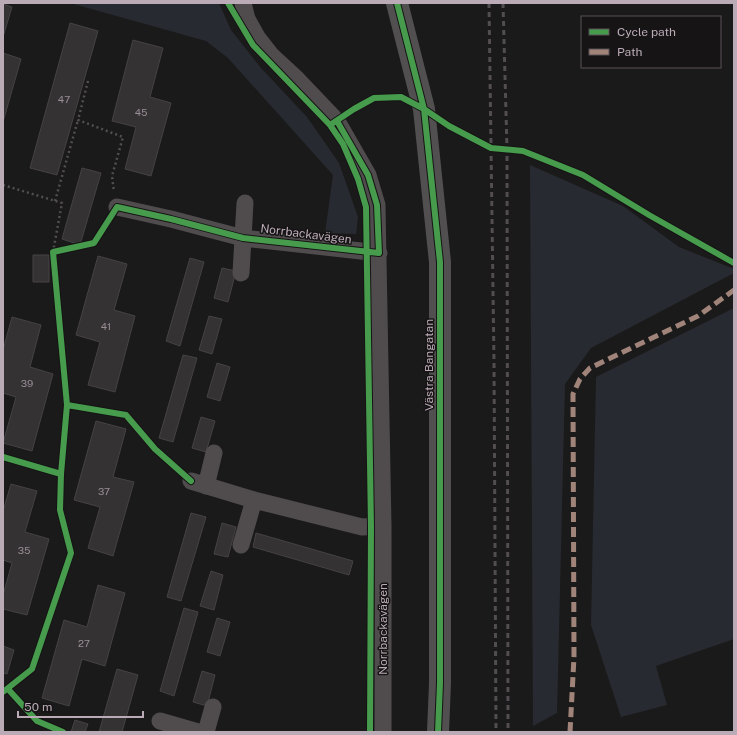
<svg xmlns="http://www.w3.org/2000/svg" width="737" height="735" font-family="'Public Sans',sans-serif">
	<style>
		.green { fill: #272a30 }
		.building { fill: #343233; stroke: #464245 }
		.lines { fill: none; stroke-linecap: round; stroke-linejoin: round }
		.path { stroke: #524e51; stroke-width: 2.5; stroke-dasharray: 2 3; stroke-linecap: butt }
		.street { stroke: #504c4e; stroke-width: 17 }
		.secondary { stroke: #524f51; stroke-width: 22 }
		.rail { stroke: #514d50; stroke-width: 3; stroke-dasharray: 5 4; stroke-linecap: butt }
		.quiet { stroke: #a18479; stroke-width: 5; stroke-dasharray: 10 5; stroke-linecap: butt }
		.cycleway-casing { stroke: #161415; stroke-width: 8 }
		.cycleway { stroke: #469c4c; stroke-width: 6 }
		.labels { text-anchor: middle; stroke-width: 3; stroke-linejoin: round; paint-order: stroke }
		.number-label { font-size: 10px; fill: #998d96 }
		.street-label { font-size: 12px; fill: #bbabb7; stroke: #161415 }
	</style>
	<rect width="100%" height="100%" fill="#1a1a1a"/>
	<!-- green -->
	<path class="green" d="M70,3h149l12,27 30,38 46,49 32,46 19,54 -2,17 -31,-1 8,-58 -105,-117 -22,-17z
		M530,165l93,41 56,41 55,22v4l-143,75 -26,36 -8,329 -24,13z
		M734,308v331l-78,27 11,39 -46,12 -30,-92 5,-248z"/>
	<!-- building -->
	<path class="building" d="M3,4l9,3 -9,30z
		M70,23l28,8 -41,144 -27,-7z
		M133,40l30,8 -13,49 21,6 -20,73 -26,-7 11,-42 -24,-6z
		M3,53l18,6 -18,63z
		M82,168l19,5 -21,72 -18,-6z
		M33,255h16v27h-16z
		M98,256l29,8 -13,46 21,6 -20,76 -27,-7 12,-43 -24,-7z
		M190,258l14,4 -24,84 -14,-5z
		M222,268l14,3 -8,31 -14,-4z
		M209,316l13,3 -10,35 -13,-4z
		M12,317l29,8 -11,42 23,7 -21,77 -29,-8 13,-46 -13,-4v-43z
		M183,355l14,3 -24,84 -14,-4z
		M217,363l13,4 -10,34 -13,-4z
		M201,417l14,4 -9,31 -14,-4z
		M96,421l30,8 -13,48 21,5 -21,74 -25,-8 12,-41 -26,-7z
		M11,484l26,7 -12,41 24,7 -22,76 -24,-6v-14l9,-32 -9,-3v-49z
		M191,513l15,4 -25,84 -14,-4z
		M222,523l14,4 -8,30 -14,-3z
		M256,533l97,28 -4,14 -96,-28z
		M211,571l12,4 -9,35 -14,-4z
		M98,585l27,8 -20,73 -23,-7 -13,47 -27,-8 22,-78 23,7z
		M184,608l14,4 -24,84 -14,-5z
		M217,618l13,4 -10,34 -13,-4z
		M3,646l11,4 -7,24 -4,-1z
		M117,669l21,6 -16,57h-23z
		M202,671l13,4 -8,31 -14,-4z
		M75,720l13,4 -3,8h-14z"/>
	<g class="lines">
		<!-- path -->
		<path class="path" d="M88,81l-10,39 45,17 -11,39 2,16
			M3,185l59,18 -9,49
			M55,201l23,-81
			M3,692l29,-23 39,-116 -11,-43 1,-36 6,-69 -14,-153 41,-9 14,-23"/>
		<!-- street -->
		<path class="street" d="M243,3l4,16 10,18 14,18 26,24 40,42 31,54 9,30 6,321v206
			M117,207l54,12 72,19 136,15
			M241,273l4,-70
			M191,481l63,19 108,27 21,-1
			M206,486l8,-33
			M241,545l13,-45
			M160,721l38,11
			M206,732l7,-25"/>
		<!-- secondary -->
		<path class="secondary" d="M397,3l27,106 16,153v421l-2,49"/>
		<!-- rail -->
		<path class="rail" d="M489,3l5,359 2,370
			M503,3l4,146 1,583"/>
		<!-- quiet -->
		<path class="quiet" d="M570,732l4,-75 -1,-263 7,-15 10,-11 108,-52 36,-26"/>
		<defs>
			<path id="cycleway" d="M228,3l25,42 77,80
				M397,3l27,106 16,153v421l-2,49
				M67,405l59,10 29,34 36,32
				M3,457l58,17
				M8,689l29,32 26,11
				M3,692l29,-23 39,-116 -11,-43 1,-36 6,-69 -14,-153 41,-9 23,-36 54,12 72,19 136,15 -2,-48 -9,-30 -31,-54
				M370,732l1,-205 -5,-320 -8,-28 -15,-35 -13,-19 24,-16 20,-11 27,-1 23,12 25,17 42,22 32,3 60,24 66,40 85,48"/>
		</defs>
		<!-- cycleway casing -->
		<use href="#cycleway" class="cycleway-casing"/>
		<!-- cycleway -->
		<use href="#cycleway" class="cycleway"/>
	</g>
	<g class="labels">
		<!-- number labels -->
		<g class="number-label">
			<text x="64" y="103">47</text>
			<text x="141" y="116">45</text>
			<text x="106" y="330">41</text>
			<text x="27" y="387">39</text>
			<text x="104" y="495">37</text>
			<text x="24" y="554">35</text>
			<text x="84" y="647">27</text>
		</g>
		<!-- street labels -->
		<g class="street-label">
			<text transform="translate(306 234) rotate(7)" y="4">Norrbackavägen</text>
			<text transform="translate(429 365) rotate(-90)" y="4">Västra Bangatan</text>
			<text transform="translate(383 629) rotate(-90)" y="4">Norrbackavägen</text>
		</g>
	</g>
	<!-- border -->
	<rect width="737" height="735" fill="none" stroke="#bbabb7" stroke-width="8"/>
	<!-- legend -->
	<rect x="581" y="16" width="140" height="52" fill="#161415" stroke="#585056"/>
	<rect x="589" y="29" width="20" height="6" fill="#469c4c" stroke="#585056"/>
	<text x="617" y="36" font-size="12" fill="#bbabb7">Cycle path</text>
	<rect x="589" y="49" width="20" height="6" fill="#a18479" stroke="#585056"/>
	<text x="617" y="56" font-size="12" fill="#bbabb7">Path</text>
	<!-- scale -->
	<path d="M18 711v6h125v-6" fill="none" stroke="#bbabb7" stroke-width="2"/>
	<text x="24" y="711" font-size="12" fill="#bbabb7" stroke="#161415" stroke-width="3" paint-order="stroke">50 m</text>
</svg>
